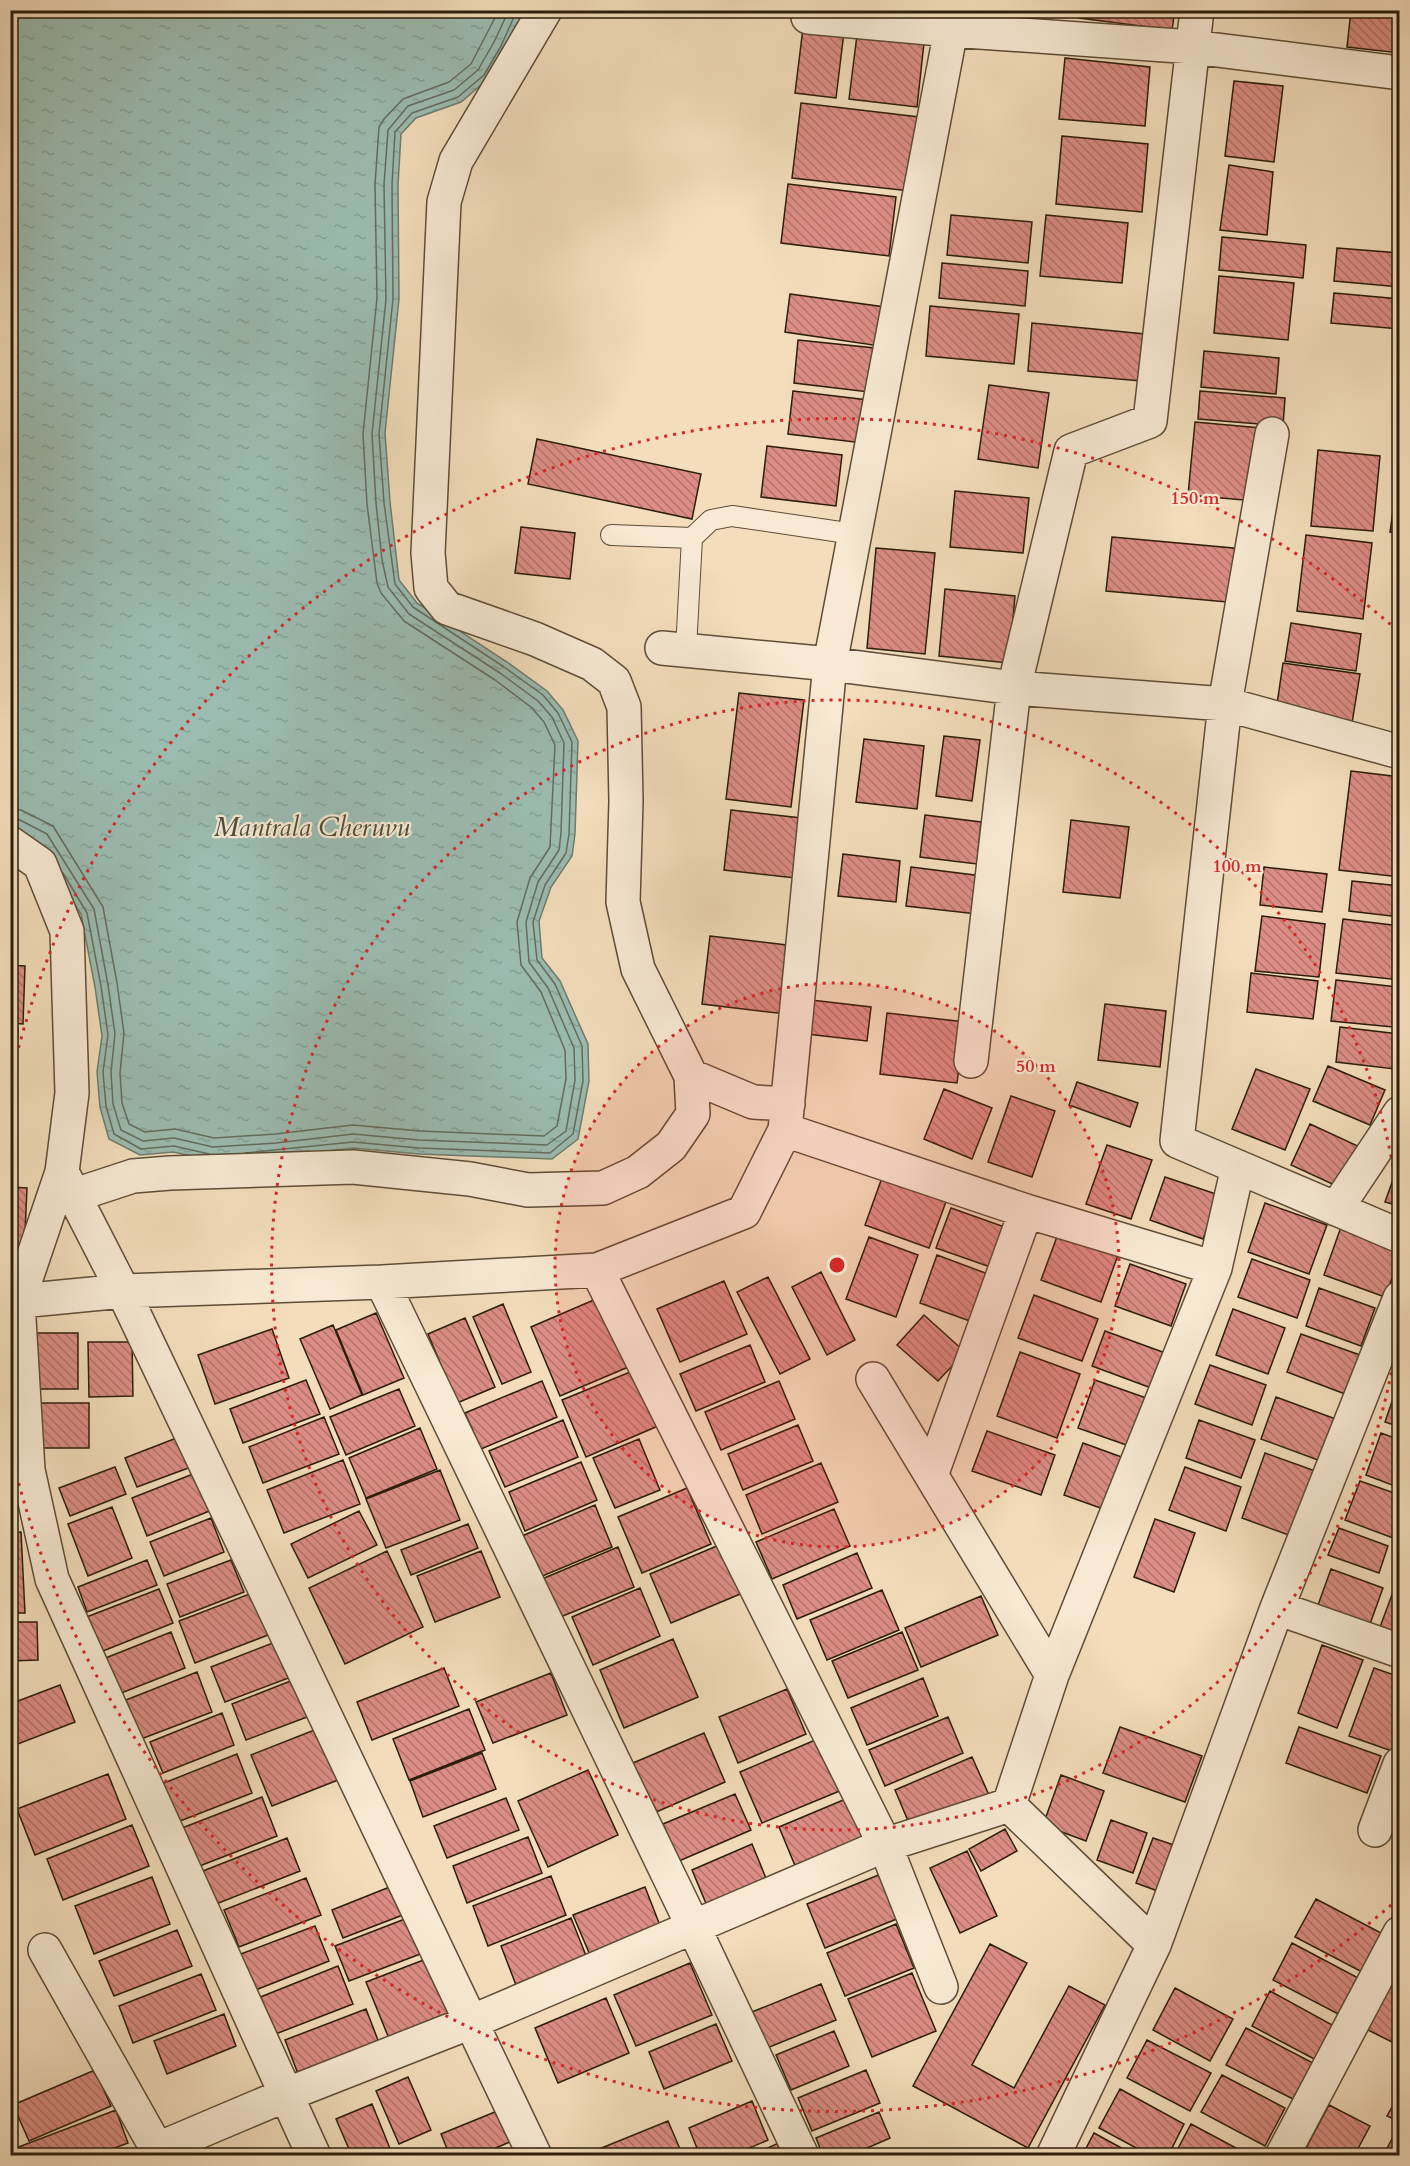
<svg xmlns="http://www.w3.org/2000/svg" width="1410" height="2166" font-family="Cardo,serif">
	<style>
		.water { fill: url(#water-ripples); stroke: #6e7c6e; stroke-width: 1.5 }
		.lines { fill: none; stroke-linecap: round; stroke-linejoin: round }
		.shore { stroke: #636c5e; stroke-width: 1.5 }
		.building { fill: url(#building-back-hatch); stroke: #2b1d0a; stroke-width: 1.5 }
		.service-casing { stroke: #5d4d36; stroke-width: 22 }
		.minor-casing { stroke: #5d4d36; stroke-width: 36 }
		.service { stroke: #f7e9d3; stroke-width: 20 }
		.minor { stroke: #f7e9d3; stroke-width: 33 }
		.ring { fill: none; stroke: #d62828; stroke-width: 3; stroke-dasharray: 3 6 }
		.labels { text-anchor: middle; stroke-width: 4.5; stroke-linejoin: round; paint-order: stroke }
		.water-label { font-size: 27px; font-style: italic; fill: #4d4d3c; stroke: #f7e9d3 }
		.centre { fill: #d62828; stroke: #f7e9d3; stroke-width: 3 }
		.ring-label { font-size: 18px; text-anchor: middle; font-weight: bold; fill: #d62828; stroke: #f7e9d3; stroke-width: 4.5; stroke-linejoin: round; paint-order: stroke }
	</style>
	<defs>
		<pattern id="water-ripples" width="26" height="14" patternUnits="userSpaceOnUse" patternTransform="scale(1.5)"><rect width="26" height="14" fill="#9bbcb1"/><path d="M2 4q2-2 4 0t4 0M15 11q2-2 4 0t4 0" fill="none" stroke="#86a197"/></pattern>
		<pattern id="building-back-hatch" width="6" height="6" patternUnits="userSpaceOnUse" patternTransform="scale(1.5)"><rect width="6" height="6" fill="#dc8d85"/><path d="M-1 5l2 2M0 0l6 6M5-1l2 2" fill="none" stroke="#b3736b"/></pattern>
	</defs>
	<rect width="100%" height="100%" fill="#f3ddbc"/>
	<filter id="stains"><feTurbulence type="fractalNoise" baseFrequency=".00333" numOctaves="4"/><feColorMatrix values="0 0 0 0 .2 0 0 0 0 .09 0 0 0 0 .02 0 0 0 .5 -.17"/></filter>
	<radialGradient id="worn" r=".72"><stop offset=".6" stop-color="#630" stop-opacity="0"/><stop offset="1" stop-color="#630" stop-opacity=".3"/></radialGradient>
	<!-- water -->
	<path class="water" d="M11,11h513l-18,37 -17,30 -28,24 -45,16 -15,16 -3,51 1,114 -14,134 5,69 9,78 18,23 90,59 40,29 16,19 15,31 -3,93 -3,22 -21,31 -12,34 3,37 18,23 28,63 1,37 -11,58 -26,20 -133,-5 -66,-6 -76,9 -65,3 -39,-8 -33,3 -31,-16 -9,-32 -3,-35 5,-36 -7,-49 -14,-73 -44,-71 -26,-13z"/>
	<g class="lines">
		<!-- shore -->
		<path class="shore" d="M10,809l11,1 32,16 50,81 14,76 7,50 -4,40 2,30 7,21 16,8 30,-3 39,9 61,-4 78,-9 67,6 124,5 13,-10 9,-47 -1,-29 -24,-58 -20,-27 -4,-43 13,-44 20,-31 5,-102 -11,-23 -13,-15 -36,-27 -91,-59 -23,-28 -4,-10 -10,-79 -4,-70 14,-136 -2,-113 4,-58 5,-8 19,-20 46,-17 22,-18 28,-54
			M10,818l8,1 29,15 47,75 14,76 7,49 -4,38 2,32 8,26 22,11 31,-3 39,9 63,-4 77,-9 66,6 128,5 19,-14 9,-51 -1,-32 -26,-60 -19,-26 -3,-40 12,-40 21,-32 2,-17 3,-90 -12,-26 -14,-16 -38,-28 -91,-59 -21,-27 -6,-27 -6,-57 -4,-69 14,-135 -2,-114 4,-55 20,-24 46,-16 24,-20 16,-28 15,-32
			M63,873l24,40 14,73 7,49 -5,37 3,34 8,28 27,15 33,-3 35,8
			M245,1153l108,-11 66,6 131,5 23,-19 10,-53 -1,-35 -27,-62 -18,-24 -4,-38 12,-37 21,-32 3,-19 3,-92 -14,-29 -15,-18 -39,-28 -91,-60 -18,-23 -11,-81 -5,-69 14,-135 -1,-114 3,-53 17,-19 46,-16 26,-22 17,-29 16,-36"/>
	</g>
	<!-- building -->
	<path class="building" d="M1080,10h95l-3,20 -93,-12z
		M1351,10h49v43l-53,-6z
		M803,28l41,4 -8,66 -41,-5z
		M857,35l67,8 -7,64 -68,-8z
		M1065,58l85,9 -5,59 -86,-7z
		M1234,81l49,5 -9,76 -49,-6z
		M801,103l118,14 -9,74 -118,-13z
		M1062,136l86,8 -6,68 -86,-8z
		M1229,165l44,7 -6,63 -47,-5z
		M788,184l108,13 -7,59 -108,-13z
		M951,215l81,7 -4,41 -81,-8z
		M1046,215l82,8 -6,60 -82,-7z
		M1222,237l84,8 -3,33 -84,-8z
		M1337,248l63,5v34l-66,-6z
		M942,263l86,8 -3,35 -86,-8z
		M1219,276l75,7 -6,57 -74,-7z
		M1334,293l66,6v30l-69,-6z
		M790,294l95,13 -5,39 -95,-14z
		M930,306l89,8 -5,50 -88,-8z
		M1032,323l113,11 -4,47 -113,-10z
		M798,340l77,8 -6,44 -75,-9z
		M1204,351l75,7 -3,36 -75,-7z
		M989,385l60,8 -11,75 -60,-9z
		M793,391l75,9 -5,43 -75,-9z
		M1200,391l85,7 -2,28 -85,-7z
		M1195,422l66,6 -6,73 -67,-6z
		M537,439l164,35 -9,45 -164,-35z
		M767,446l75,9 -6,51 -75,-9z
		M1318,450l62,6 -7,75 -62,-5z
		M1400,464v69l-10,-1z
		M955,491l74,7 -6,55 -73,-6z
		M521,527l54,6 -5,46 -55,-6z
		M1306,535l66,8 -9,76 -66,-8z
		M1112,537l132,12 -6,54 -132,-12z
		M876,548l59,5 -10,101 -58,-6z
		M945,589l70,7 -6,67 -70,-7z
		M1291,623l70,11 -5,37 -71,-10z
		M1283,663l77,11 -8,49 -76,-12z
		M739,693l65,7 -13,107 -65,-8z
		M944,736l36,4 -8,61 -36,-5z
		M864,739l60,7 -7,63 -61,-7z
		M1351,771l49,6v100l-61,-7z
		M731,810l79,9 -6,60 -80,-9z
		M925,815l56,7 -4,42 -57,-7z
		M1071,820l58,7 -9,71 -57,-6z
		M843,854l57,7 -4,41 -58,-6z
		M911,867l71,9 -5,38 -71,-8z
		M1264,867l63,7 -5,38 -62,-7z
		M1352,881l48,5v31l-51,-6z
		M1262,916l63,8 -6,53 -64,-6z
		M1343,919l57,7v54l-64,-7z
		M10,920l6,1 -2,43 -4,-1z
		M710,936l85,10 -9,68 -84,-10z
		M10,965l15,1 -2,58 -13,-1z
		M1251,973l67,8 -5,38 -66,-7z
		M1336,980l61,7 -4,40 -62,-6z
		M811,1000l60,7 -4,34 -60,-7z
		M1105,1004l61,7 -6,56 -62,-7z
		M887,1013l78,9 -8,61 -77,-9z
		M1340,1027l59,7 -4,35 -59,-7z
		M10,1029h8l-3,63h-5z
		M1328,1066l57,24 -15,35 -57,-24z
		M1256,1069l54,20 -25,61 -53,-21z
		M1077,1082l61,21 -8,24 -61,-22z
		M944,1089l48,19 -20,51 -48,-20z
		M1011,1096l44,15 -23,66 -44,-15z
		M1310,1124l50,23 -19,41 -50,-23z
		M1107,1145l45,15 -21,59 -45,-15z
		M1400,1160v46l-15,-4z
		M883,1175l64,24 -18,49 -64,-23z
		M1165,1177l54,18 -16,44 -53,-19z
		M10,1187l17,1 -4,89h-13z
		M1265,1203l62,22 -18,49 -61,-22z
		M951,1208l62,22 -14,40 -63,-22z
		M1341,1227l59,21v9l-15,40 -61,-22z
		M1058,1234l60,21 -17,47 -60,-22z
		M869,1237l49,18 -22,62 -50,-18z
		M937,1255l59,22 -18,47 -58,-21z
		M1252,1259l58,21 -13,38 -59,-21z
		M1130,1264l56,20 -15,42 -56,-20z
		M821,1272l34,68 -28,15 -35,-68z
		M768,1277l42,82 -30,15 -43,-82z
		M724,1281l23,53 -67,28 -23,-53z
		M1319,1288l56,20 -14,38 -55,-20z
		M1034,1295l64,24 -16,42 -64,-23z
		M603,1296l30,69 -73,31 -29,-69z
		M503,1304l28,68 -29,12 -29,-67z
		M1233,1309l52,19 -17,46 -52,-19z
		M376,1313l28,65 -41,17 -27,-65z
		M924,1315l41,37 -27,29 -41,-36z
		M465,1318l30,69 -38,16 -29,-69z
		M333,1325l29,70 -32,14 -30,-70z
		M272,1329l17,49 -74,26 -17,-49z
		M1105,1331l63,23 -14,35 -62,-23z
		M33,1333h45v56h-45z
		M1301,1334l59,21 -15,39 -58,-22z
		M88,1342h44l1,54 -44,1z
		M750,1345l15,37 -69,29 -16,-37z
		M1020,1352l60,22 -23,64 -60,-22z
		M1210,1365l56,20 -14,40 -57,-21z
		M635,1370l23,56 -72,31 -24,-57z
		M306,1380l14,34 -77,29 -13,-34z
		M1095,1380l57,20 -17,48 -57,-20z
		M542,1381l15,36 -76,32 -16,-36z
		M779,1381l16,38 -74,31 -16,-38z
		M1399,1381h1v46l-15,-5z
		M399,1389l16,37 -69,29 -16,-38z
		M1276,1397l65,24 -15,42 -65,-24z
		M40,1403h49v45h-49z
		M324,1417l15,37 -76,29 -14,-36z
		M563,1420l15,37 -73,30 -16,-36z
		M1199,1420l56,20 -14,38 -55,-20z
		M798,1425l15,36 -70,29 -15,-36z
		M420,1428l17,41 -71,29 -17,-40z
		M987,1431l68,24 -14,40 -69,-24z
		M1381,1433l19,7v48l-34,-13z
		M179,1437l12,30 -54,20 -12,-29z
		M639,1439l21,51 -45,18 -22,-50z
		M1083,1443l44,16 -18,52 -45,-16z
		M1265,1453l53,19 -24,65 -52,-19z
		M343,1460l17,44 -76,29 -17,-43z
		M581,1462l16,38 -72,31 -16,-39z
		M821,1463l17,39 -76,32 -16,-39z
		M115,1467l11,27 -56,22 -11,-28z
		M1185,1467l56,20 -15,44 -57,-21z
		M440,1470l20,50 -74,28 -20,-49z
		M198,1472l14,38 -65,26 -15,-38z
		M1360,1481l40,14v26l-7,17 -48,-18z
		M687,1488l24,56 -69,29 -24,-56z
		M595,1505l17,42 -72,30 -18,-41z
		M112,1507l20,51 -44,18 -20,-52z
		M834,1509l16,37 -78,33 -16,-37z
		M359,1511l18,34 -69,33 -17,-34z
		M211,1518l13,34 -60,24 -14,-34z
		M1155,1519l40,14 -21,59 -40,-15z
		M468,1524l10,24 -67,27 -10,-25z
		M1339,1528l49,18 -9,27 -51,-18z
		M21,1532l4,81h-15v-80z
		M724,1543l21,49 -74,31 -21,-49z
		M618,1547l16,40 -76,31 -16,-39z
		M387,1551l36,76 -78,37 -36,-76z
		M481,1551l19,46 -65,25 -18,-46z
		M857,1553l15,35 -75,31 -14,-34z
		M147,1560l10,25 -70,27 -9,-25z
		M231,1560l13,32 -64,25 -13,-33z
		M1331,1569l52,19 -13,36 -52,-19z
		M1399,1576h1v67l-23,-8z
		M640,1588l20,48 -67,29 -21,-48z
		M159,1589l14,34 -75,30 -14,-35z
		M260,1590l16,42 -81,31 -16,-42z
		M882,1590l17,40 -72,30 -17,-40z
		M981,1596l17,39 -77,32 -16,-39z
		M10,1622h27l1,38 -28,1z
		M171,1632l14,36 -74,29 -13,-36z
		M902,1632l16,38 -70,28 -16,-37z
		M673,1639l25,58 -74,31 -24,-58z
		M278,1641l13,36 -66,25 -14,-35z
		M1322,1645l41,15 -26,68 -39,-15z
		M444,1668l15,38 -87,34 -15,-38z
		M1374,1668l26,9v54l-8,20 -43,-15z
		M197,1672l15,40 -71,27 -15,-39z
		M551,1673l16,42 -74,28 -17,-41z
		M923,1678l15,38 -71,29 -16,-37z
		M293,1680l14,37 -61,23 -14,-36z
		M60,1685l15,37 -65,25v-43z
		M787,1689l19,45 -68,29 -19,-46z
		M469,1709l16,41 -76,30 -16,-41z
		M222,1713l12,32 -71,28 -13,-31z
		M948,1717l15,36 -78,33 -16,-36z
		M1120,1727l82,29 -17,46 -82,-29z
		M1299,1727l82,29 -14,37 -81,-30z
		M317,1729l21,51 -66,26 -21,-51z
		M704,1733l21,49 -71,31 -21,-50z
		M820,1738l22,52 -80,33 -22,-51z
		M482,1753l14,36 -73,28 -13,-36z
		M237,1754l15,39 -77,30 -16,-38z
		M972,1757l17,38 -78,33 -16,-38z
		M588,1770l30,65 -70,32 -30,-66z
		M108,1774l18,45 -91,36 -18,-46z
		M1061,1775l43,16 -18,50 -43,-16z
		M735,1794l16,36 -72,31 -16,-37z
		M262,1797l15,39 -80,31 -15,-39z
		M506,1798l13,32 -72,28 -13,-32z
		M848,1798l18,40 -70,30 -17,-41z
		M1111,1820l36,13 -14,40 -36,-13z
		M132,1825l17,41 -86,34 -16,-41z
		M1005,1829l12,22 -36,20 -12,-22z
		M528,1837l14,36 -75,30 -14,-37z
		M287,1838l13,33 -84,33 -13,-33z
		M1153,1838l27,9 -17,46 -27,-10z
		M752,1844l18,44 -60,25 -18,-43z
		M967,1851l30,65 -37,17 -30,-65z
		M881,1874l18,44 -74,30 -18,-44z
		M551,1876l15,39 -78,31 -15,-40z
		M152,1877l18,47 -76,30 -19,-48z
		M306,1878l15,37 -82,32 -15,-37z
		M397,1884l11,29 -65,25 -11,-28z
		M645,1887l16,41 -71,27 -17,-40z
		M1316,1899l69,36 -21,38 -69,-36z
		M410,1917l13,36 -74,28 -14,-35z
		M571,1918l16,40 -71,27 -15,-39z
		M896,1924l18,44 -69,28 -18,-43z
		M315,1926l14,35 -81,32 -15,-36z
		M177,1930l15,36 -78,30 -15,-35z
		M1292,1943l70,37 -20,36 -69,-36z
		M990,1944l37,19 -55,102 42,23 55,-102 36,19 -77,143 -115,-62z
		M434,1956l24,59 -68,26 -24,-59z
		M690,1963l22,52 -76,31 -22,-51z
		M338,1966l15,38 -80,31 -15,-37z
		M1400,1966v80l-34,-17z
		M912,1973l24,58 -64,26 -24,-58z
		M201,1974l15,36 -83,33 -14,-37z
		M821,1984l15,36 -69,28 -15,-36z
		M1175,1988l58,31 -23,42 -57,-31z
		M1270,1991l64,35 -18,34 -64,-34z
		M606,1998l23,55 -71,30 -23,-55z
		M366,2009l15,39 -81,31 -15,-39z
		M224,2014l12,32 -69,28 -13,-33z
		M716,2024l16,37 -68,28 -15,-37z
		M1246,2028l67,35 -20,36 -67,-34z
		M834,2031l15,35 -58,24 -15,-35z
		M10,2037l5,1 -4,53h-1z
		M1147,2040l64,33 -21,38 -63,-33z
		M95,2070l16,36 -82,35 -16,-36z
		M866,2070l14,33 -68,28 -14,-33z
		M1222,2075l63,33 -20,38 -64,-34z
		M408,2077l23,53 -32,14 -23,-53z
		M1120,2089l64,35 -16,32h-17l-52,-28z
		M1400,2093v29l-13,-6z
		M752,2101l16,39 -37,16h-31l-11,-28z
		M372,2104l21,52h-41l-16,-37z
		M1329,2105l41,21 -16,30h-44l-6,-4z
		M507,2107l12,31 -42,18h-27l-9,-22z
		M116,2110l12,33 -35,13h-74l-3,-8z
		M879,2112l11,26 -41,18h-26l-7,-18z
		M668,2121l15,35h-82l-2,-7z
		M1191,2124l60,32h-77z
		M1094,2133l42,23h-54z
		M1394,2135l6,3v18h-17z
		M783,2141l6,15h-39z
		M513,2148l3,8h-22z"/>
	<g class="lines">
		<defs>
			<path id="service" d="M611,535l81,3 19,-18 21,-4 122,18
				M686,649l6,-111"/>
			<path id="minor" d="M953,10l-2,20 -121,634 184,24 211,16 -48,437 223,95
				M808,17l143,13 242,17 207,26
				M1272,434l-47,270 175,48
				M662,648l168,16 -45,466
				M10,843l30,21 27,67 5,162 -10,79 -44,130 10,168 24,109 262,577
				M971,1061l43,-373 57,-237 79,-30 47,-411
				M691,1076l62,26 35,2
				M75,1195l58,-19 37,-3 183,-6 117,12 58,11 75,-2 35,-16 33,-26 22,-32 -2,-38 -53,-107 -15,-67 3,-101 -2,-94 -10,-26 -22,-17 -57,-25 -88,-31 -16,-20 -3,-35 16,-351 12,-41 89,-151
				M1336,1209l64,-96
				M1215,1268l23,-101
				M597,1270l288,575 56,142
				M382,1282l311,644 109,230
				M10,1302l113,-11 259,-9 215,-12 147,-58 41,-82 241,81 189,57 -163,407 -43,130 -124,40 -414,177 -348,-731 -61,-119
				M873,1379l179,296
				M932,1473l94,-262
				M1277,1608l123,43
				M1009,1805l145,140
				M1375,1830l25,-66
				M45,1950l116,206
				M158,2149l130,-55 183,-72 64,134
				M1053,2156l101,-211 123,-337 123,-310
				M1282,2156l118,-223"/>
		</defs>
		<!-- service casing -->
		<use href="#service" class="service-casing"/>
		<!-- minor casing -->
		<use href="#minor" class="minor-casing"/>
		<!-- service -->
		<use href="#service" class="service"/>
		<!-- minor -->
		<use href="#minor" class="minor"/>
	</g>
	<!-- distance rings -->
	<circle cx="837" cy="1265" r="282" fill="#d62828" fill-opacity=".12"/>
	<g class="ring">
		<circle cx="837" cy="1265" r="282"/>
		<path d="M1399 1319A565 565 0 1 1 1399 1211"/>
		<path d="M1398 1899A847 847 0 0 1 12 1456M12 1074A847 847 0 0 1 1398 631"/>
	</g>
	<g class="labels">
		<!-- water labels -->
		<g class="water-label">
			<text x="312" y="836">Mantrala Cheruvu</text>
		</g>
	</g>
	<circle cx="837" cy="1265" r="9" class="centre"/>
	<g class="ring-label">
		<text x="1195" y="504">150 m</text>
		<text x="1237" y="872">100 m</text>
		<text x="1036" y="1072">50 m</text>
	</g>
	<!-- margin -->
	<rect width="1410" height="2166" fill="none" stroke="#f3ddbc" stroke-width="36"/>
	<rect x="12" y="12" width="1386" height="2142" fill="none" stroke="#2b1d0a" stroke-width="3"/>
	<rect x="18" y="18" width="1374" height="2130" fill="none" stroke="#2b1d0a" stroke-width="1.5"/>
	<rect width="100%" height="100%" filter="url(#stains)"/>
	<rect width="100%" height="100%" fill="url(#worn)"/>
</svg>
